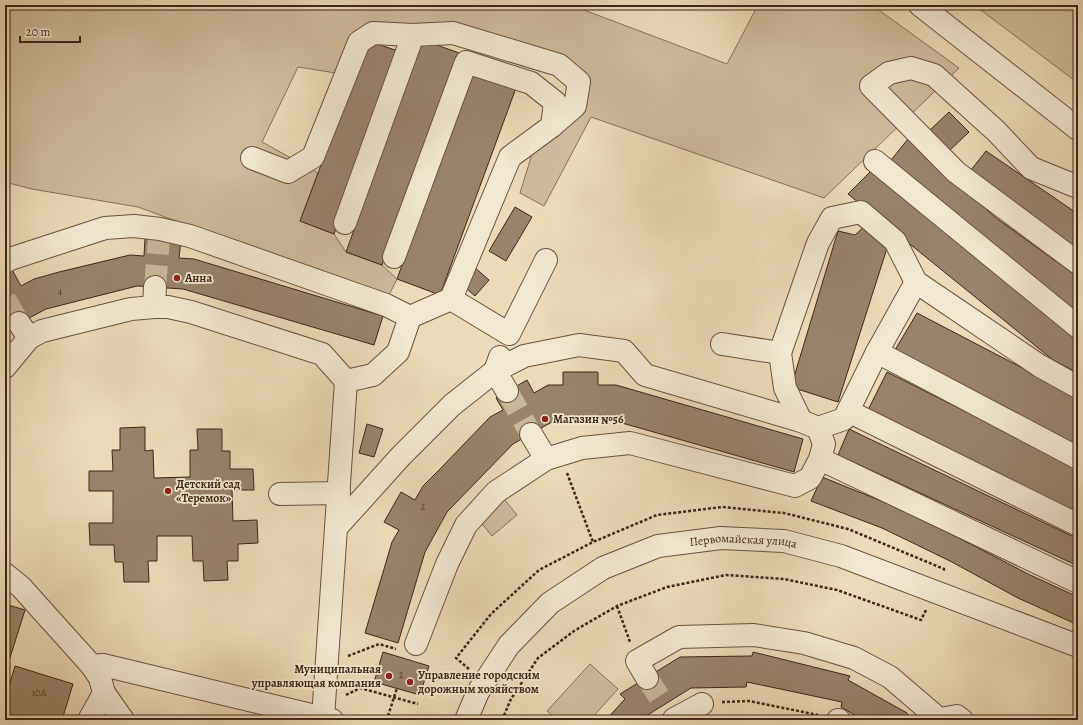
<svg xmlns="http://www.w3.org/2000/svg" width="1083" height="725" font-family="Alegreya,serif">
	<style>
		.green { fill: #cebc9d; stroke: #86715a }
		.building { fill: #98846b; stroke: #3e2618 }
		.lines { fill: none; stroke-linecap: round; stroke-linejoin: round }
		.minor-tunnel { stroke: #c8b798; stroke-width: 22; stroke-dasharray: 22 11; stroke-linecap: butt }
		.minor-casing { stroke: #695340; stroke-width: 24 }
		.path { stroke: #3e2618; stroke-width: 2.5; stroke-dasharray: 3 2; stroke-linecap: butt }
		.minor { stroke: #f2e8d1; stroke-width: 22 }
		.poi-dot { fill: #8f2418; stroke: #f2e8d1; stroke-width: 1.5 }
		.labels { text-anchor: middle; stroke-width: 3.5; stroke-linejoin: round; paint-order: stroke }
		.number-label { font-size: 10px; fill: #543e2d }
		.poi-label { font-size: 12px; font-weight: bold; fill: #3e2618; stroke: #f2e8d1; text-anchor: start }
		.street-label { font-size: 12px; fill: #3e2618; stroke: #f2e8d1 }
	</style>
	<rect width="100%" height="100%" fill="#ebdbb8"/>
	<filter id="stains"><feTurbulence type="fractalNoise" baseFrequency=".005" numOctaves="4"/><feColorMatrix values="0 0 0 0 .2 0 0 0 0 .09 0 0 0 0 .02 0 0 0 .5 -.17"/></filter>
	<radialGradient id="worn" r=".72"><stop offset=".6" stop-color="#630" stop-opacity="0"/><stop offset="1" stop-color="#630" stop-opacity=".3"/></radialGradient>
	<!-- green -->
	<path class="green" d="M5,5h572l-1,2 151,57 31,-59h114l87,63 -135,130 -233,-81 -47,89 -24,-13 12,-39 48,-41 -16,-56 -192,-30 -30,47 -44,-7 -36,75 56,31 -18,48 34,13 12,18 36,13 15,14 -10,20 -249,-92 -106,-18 -27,-7z
		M974,5h104v78z
		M504,499l13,16 -25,21 -13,-16z
		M590,664l28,25 -28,31h-33l-10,-9z"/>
	<!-- building -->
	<path class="building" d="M423,40l36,13 -77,212 -36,-13z
		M371,42l30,10 -67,182 -34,-13 49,-130z
		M473,72l43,16 -76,207 -43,-16z
		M949,112l20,20 -20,19 -20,-20z
		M908,139l88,79 82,59v42l-191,-154z
		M986,151l92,63v41l-111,-80z
		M874,168l204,167v38l-25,-13 -205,-166z
		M515,207l17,10 -26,44 -17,-10z
		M868,223l21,19 -51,160 -47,-15 47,-156 17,4z
		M145,238l36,2 -2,18 15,1 189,57 -9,29 -191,-56 -46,-3 -91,23 -41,22v-59l6,-4 10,18 13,-7 25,-7 71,-17 14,1z
		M474,267l15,13 -14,16 -15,-13z
		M917,313l161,84v53l-186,-95z
		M563,372h35v13h18l187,54 -9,33 -186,-53 -49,-1 -46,26 -66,68 -22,40 -27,91 -33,-10 27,-91 7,-12 -15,-8 17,-30 14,8 8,-14 17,-17 50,-52 13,-7 -7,-12 31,-18 7,13 14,-8h15z
		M887,372l191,96v51l-211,-107z
		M367,424l16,5 -9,28 -15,-4z
		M145,427v24l8,-1 1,28 36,-1v-27h8l-1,-21h25v22h8v18h23l1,21h-22l1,31 24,-1 1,23 -20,1v17h-11l1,19 -24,1 -1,-20h-10l-1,-25h-35v25h-9l1,21h-25l-1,-20h-8l-1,-17h-24l-1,-22h24v-32h-24v-20h24l-1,-21h8v-22z
		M849,429l229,110v27l-240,-111z
		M822,477l69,28 70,34 69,36 48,22v28l-60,-27 -68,-37 -68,-33 -71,-27z
		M5,604l20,6 -17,54 -3,-1z
		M383,652l46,14 -9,29 -46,-13z
		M753,652l97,24 -2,4 59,33 4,7h-48l-22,-13 1,-5 -95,-20 -1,5 -55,1 -45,28 4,3 -1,1h-43l19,-21 -5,-5 60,-37 72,-1z
		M15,666l58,18 -11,36h-57v-20z"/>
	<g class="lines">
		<!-- minor-tunnel -->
		<path class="minor-tunnel" d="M155,287l4,-48
			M5,299l14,24
			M507,391l24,43
			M647,678l17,26"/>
		<defs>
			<g id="minor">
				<path d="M920,5l158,124"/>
				<path d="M252,158l36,14 25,-15 46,-115 14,-9 40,2"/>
				<path d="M875,161l203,166"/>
				<path d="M1078,187l-47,-19 -35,-37 -62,-56 -23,-7 -22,5 -18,13 85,86 122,91"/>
				<path d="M345,223l68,-188 40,-2 106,32 20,17 -4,24 -23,20"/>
				<path d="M394,257l72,-195 65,21 24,19 -3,24 -42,31 -59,142 -41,18"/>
				<path d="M5,262l5,-3 95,-31 29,-2 26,3 30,7 196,69 24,12 -12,35 -25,23 -27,6"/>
				<path d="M451,299l58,35 37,-74"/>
				<path d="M154,307l1,-20"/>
				<path d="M19,323l10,15 13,-7 89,-22 23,-2h14l23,5 131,42 24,27 -23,337"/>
				<path d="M722,344l58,9"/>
				<path d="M877,352l201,106"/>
				<path d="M500,357l-5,14 12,20"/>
				<path d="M5,367l24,-29"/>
				<path d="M848,411l230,114"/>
				<path d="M801,421l-16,-33 -5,-35 38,-110 14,-25 29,-6 34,29 21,41 124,84 38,21"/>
				<path d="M818,428l26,-9 33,-67 39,-70"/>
				<path d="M531,434l15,25"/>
				<path d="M820,459l258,123"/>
				<path d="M280,494l59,-1"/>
				<path d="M336,528l65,-72 51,-51 43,-34 29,-15 55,-11 45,6 21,24 156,46 17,7 6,16 -4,15 -10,19 -15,8 -165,-43 -48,5 -36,11 -50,33 -30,33 -19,39 -31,80"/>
				<path d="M5,574l16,13 71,79 8,12 4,15 -15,27"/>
				<path d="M92,666l11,-1 229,55"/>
				<path d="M647,678l-10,-17 42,-24 75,-2 50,8 50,15 36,19 49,42 18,-3 5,4"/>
				<path d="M104,693l19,27"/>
				<path d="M674,719l28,-15"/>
				<path id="s1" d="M466,720l12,-28 31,-47 41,-42 53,-35 55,-22 63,-8 63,3 57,15 237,90"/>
				<path d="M838,720h1"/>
			</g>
		</defs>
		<!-- minor casing -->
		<use href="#minor" class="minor-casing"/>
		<!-- path -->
		<path class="path" d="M567,473l26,69
			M617,606l13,36
			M348,656l31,-12 17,5
			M469,669l-13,-11 35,-44 48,-44 54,-28 64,-27 65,-8 62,6 64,16 96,40 -1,3
			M346,695l14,-7 58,16
			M722,702l27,-1 69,14
			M388,716l9,-28
			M502,720l9,-21 27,-41 36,-27 43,-25 50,-19 59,-12 58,4 53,11 84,30 5,-10"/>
		<!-- minor -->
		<use href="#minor" class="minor"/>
	</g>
	<!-- markers -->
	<g class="poi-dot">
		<circle cx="177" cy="278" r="4"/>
		<circle cx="545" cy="419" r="4"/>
		<circle cx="168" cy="491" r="4"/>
		<circle cx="389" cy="676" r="4"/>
		<circle cx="410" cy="682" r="4"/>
	</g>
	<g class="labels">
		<!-- number labels -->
		<g class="number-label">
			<text x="60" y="295">4</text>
			<text x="423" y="510">2</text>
			<text x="401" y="678">2</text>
			<text x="39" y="696">10А</text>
		</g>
		<!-- poi labels -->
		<g class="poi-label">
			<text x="185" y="282">Анна</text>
			<text x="553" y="423">Магазин №56</text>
			<text x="176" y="488">Детский сад<tspan x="176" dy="14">«Теремок»</tspan></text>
			<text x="381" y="673" text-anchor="end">Муниципальная<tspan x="381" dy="14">управляющая компания</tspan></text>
			<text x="418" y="679">Управление городским<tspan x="418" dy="14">дорожным хозяйством</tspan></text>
		</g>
		<!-- street labels -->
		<g class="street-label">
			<text dy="4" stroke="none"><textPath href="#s1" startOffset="354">Первомайская улица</textPath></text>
		</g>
	</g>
	<!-- margin -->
	<rect width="1083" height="725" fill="none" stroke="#ebdbb8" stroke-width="20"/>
	<rect x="6" y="6" width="1071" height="713" fill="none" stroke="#3e2618" stroke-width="2"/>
	<rect x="10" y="10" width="1063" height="705" fill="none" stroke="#3e2618"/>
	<!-- scale -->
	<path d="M20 36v6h60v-6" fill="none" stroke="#3e2618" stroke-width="2"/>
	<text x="26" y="36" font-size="12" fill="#3e2618" stroke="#f2e8d1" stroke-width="3" paint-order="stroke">20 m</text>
	<rect width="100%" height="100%" filter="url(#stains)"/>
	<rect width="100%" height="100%" fill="url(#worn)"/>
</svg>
